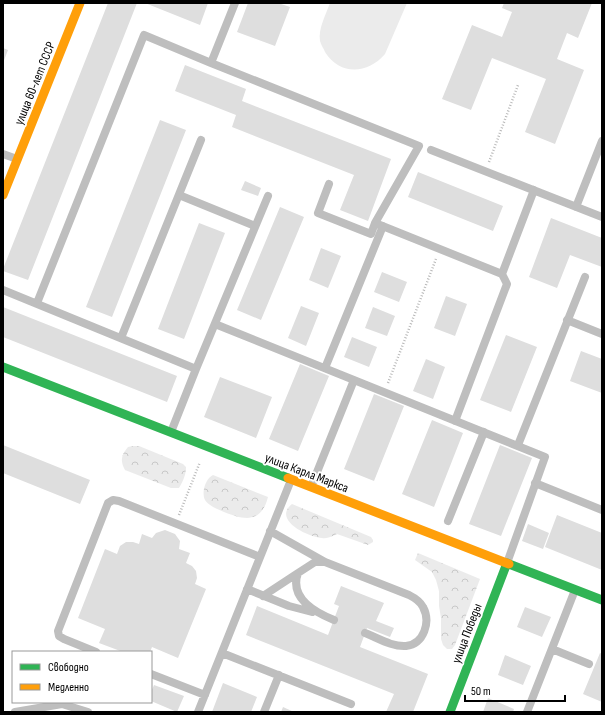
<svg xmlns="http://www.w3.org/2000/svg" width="605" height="715" font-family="'Sofia Sans Condensed',sans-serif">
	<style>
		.grass { fill: #ebebeb }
		.forest { fill: url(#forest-crowns) }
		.building { fill: #dedede }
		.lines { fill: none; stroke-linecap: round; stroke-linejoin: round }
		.path { stroke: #b9b9b9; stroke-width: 2.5; stroke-dasharray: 1 2; stroke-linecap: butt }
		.lane { stroke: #bebebe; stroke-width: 8 }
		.fast { stroke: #30b455; stroke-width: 9 }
		.slow { stroke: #ff9f0a; stroke-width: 9 }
		.labels { text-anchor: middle; stroke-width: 3.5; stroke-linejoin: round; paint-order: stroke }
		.street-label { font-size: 13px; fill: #000; stroke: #fff }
	</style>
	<defs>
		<pattern id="forest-crowns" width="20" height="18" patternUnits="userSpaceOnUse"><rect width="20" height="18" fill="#ebebeb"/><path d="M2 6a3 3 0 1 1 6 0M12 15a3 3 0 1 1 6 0" fill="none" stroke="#c8c8c8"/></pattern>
	</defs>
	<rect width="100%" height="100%" fill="#fff"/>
	<!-- grass -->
	<path class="grass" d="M330,3h77l-22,51c-17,20 -45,22 -60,-2 -1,-3 -4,-7 -5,-11 -2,-12 6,-27 10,-38z"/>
	<!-- forest -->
	<path class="forest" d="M133,446h6l44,18 3,3c0,8 -3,14 -7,21h-8l-46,-18c-5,-9 -4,-15 3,-23z
		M213,475l55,22c-7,27 -24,23 -44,15 -7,-3 -15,-6 -19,-12 -4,-8 1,-22 8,-25z
		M292,504l79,33 2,3v2l-5,3 -31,-11c-5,2 -9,5 -15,4 -14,-1 -50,-18 -30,-34z
		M418,553l62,26 -25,66 -3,4h-5l-4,-4 -2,-6v-21l-2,-12v-15l-3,-11 -4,-8 -17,-12z"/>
	<!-- building -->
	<path class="building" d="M108,3h29l-109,277 -25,-9v-2z
		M145,3h63l-8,22z
		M248,3h30l12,4 -15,39 -38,-14z
		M504,3h88l-14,35 -11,-5 -10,26 27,11 -29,74 -30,-12 21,-53 -54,-21 -21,52 -29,-11 30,-74 30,12 10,-25 -10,-4z
		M3,48l5,2 -5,13z
		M185,65l61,24 -4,12 149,58 -23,62 -28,-11 14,-35 -122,-48 4,-12 -61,-24z
		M160,120l26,10 -74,187 -26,-10z
		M418,172l85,34 -10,25 -85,-34z
		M245,181l16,7 -3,8 -17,-6z
		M280,207l24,10 -43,103 -24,-10z
		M551,218l51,20v29l-32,-12 -13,33 -28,-11z
		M199,223l26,10 -41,106 -26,-10z
		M321,248l20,8 -13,32 -19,-8z
		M382,272l25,10 -8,20 -25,-10z
		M446,296l21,8 -12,32 -21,-8z
		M301,306l18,7 -13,33 -18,-8z
		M3,307l174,69 -10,26 -164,-65z
		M373,307l22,9 -8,20 -22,-8z
		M506,335l31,12 -26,65 -31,-12z
		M352,337l25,10 -8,20 -25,-10z
		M581,351l21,8v34l-32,-12z
		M426,359l19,8 -12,32 -20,-8z
		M300,364l29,12 -31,75 -29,-12z
		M220,377l52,20 -16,41 -52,-21z
		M374,394l30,12 -30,75 -30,-12z
		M432,420l31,13 -29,74 -32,-13z
		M3,445l87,35 -10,24 -77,-31z
		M500,445l32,13 -31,78 -32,-12z
		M557,515l45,18v37l-57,-23z
		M528,524l21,9 -6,16 -21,-8z
		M165,530l10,4 5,7 -1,8 11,4 -4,10 6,3 4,5 1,7 -2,6 11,5 -28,69 -26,-11 -2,5h-27l-24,-9 6,-14 -27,-11 27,-69 12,5 3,-8 6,-4h7l6,2 3,-10 10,4 4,-5z
		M341,586l43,17 -8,18 18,7 -4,9 -23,-9 -7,19 68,27 -15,38h-27l8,-18 -148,-59 11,-29 71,29 11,-29 -5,-2z
		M525,607l26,10 -9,20 -25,-10z
		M600,653l2,1v48l-19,-8z
		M505,655l26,11 -8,19 -25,-10z
		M223,683l34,14 -6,15h-39z
		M154,685l30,11 -7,16 -26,-11v-9z
		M488,698l26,11 -1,3h-30z
		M283,707l11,5h-13z"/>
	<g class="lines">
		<!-- path -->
		<path class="path" d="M489,162l29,-77
			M388,383l48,-124
			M179,515l21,-53"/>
		<!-- lane -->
		<path class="lane" d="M235,3l-24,60 208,83 -44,77 -4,11 -53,-21 11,-29
			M431,150l171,67
			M3,154l14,5
			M179,195l76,31
			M576,207l26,-66
			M375,223l127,51 32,-84
			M3,290l193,79 -25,63
			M37,303l107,-268 67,28
			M567,320l35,14
			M215,324l330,133 -38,106
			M121,338l80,-198
			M325,368l58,-142
			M196,369l72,-173
			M455,421l52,-137 -5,-10
			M518,445l67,-168
			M535,483l67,27
			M311,487l43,-107
			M448,521l36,-89
			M270,531l55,31 84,33c6,3 11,6 14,12 8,15 1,37 -17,39 -14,1 -28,-8 -41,-13
			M325,562h-10l-17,11c-9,25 16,39 36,47
			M247,589l42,17 23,6
			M263,596l35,-23
			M552,649l37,15
			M96,652l-32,-13 -5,-3 -1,-5 50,-128 5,-3 6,1 141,56
			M222,653l129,51
			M151,674l54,21
			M15,712l47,-8 26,8
			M198,712l93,-232
			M264,712l15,-37
			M527,712l48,-122"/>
		<!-- fast -->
		<path class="fast" d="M3,367l285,111
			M509,564l93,36
			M450,712l57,-149"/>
		<!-- slow -->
		<path class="slow" d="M3,195l77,-192
			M288,478l221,86"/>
	</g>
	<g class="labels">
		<!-- street labels -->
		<g class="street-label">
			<text transform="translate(34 83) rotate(-68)" y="5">улица 60-лет СССР</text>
			<text transform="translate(307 472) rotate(21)" y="5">улица Карла Маркса</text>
			<text transform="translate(466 633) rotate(-69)" y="5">улица Победы</text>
		</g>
	</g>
	<!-- border -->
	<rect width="605" height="715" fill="none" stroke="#000000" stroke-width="8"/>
	<!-- legend -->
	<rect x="12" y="651" width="140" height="52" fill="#ffffff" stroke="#999999"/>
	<rect x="20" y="664" width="20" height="6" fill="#30b455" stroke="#999999"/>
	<text x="48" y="671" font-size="12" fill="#000000">Свободно</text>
	<rect x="20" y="684" width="20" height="6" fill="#ff9f0a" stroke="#999999"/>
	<text x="48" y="691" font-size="12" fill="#000000">Медленно</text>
	<!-- scale -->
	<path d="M465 695v6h100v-6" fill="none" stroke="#000000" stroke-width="2"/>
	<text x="471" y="695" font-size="12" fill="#000000" stroke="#ffffff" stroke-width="3" paint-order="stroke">50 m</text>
</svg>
